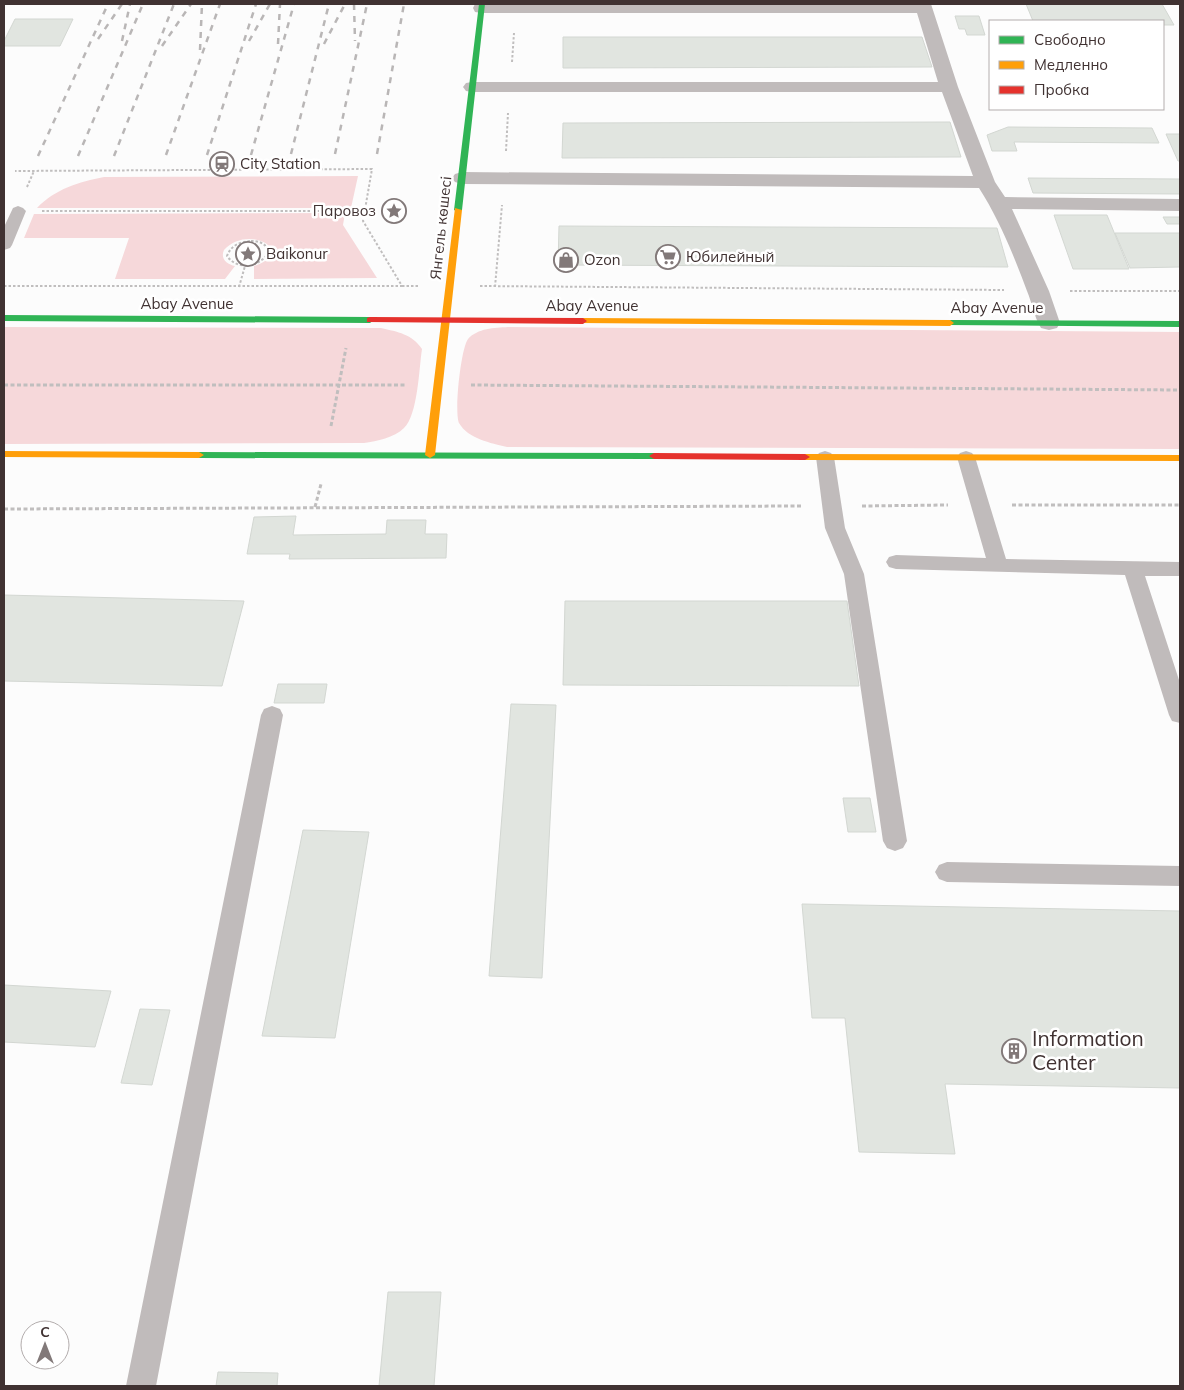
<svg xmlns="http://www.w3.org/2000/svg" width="1184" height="1390" font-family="Mulish,sans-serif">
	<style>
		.green { fill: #f6d8da }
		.building { fill: #e1e5e0; stroke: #d3d7d2 }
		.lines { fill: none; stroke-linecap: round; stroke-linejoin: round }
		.path-far1 { stroke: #c0bebe; stroke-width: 2; stroke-dasharray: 2.5 2; stroke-linecap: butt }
		.path { stroke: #c0bebe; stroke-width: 3; stroke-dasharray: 4 2.5; stroke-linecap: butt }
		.lane { fill: #c0bbbb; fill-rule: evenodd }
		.street { fill: #c0bbbb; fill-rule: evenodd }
		.fast { fill: #30b455; fill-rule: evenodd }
		.slow { fill: #ff9f0a; fill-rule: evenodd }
		.jam { fill: #e5322d; fill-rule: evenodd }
		.rail { stroke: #b9b6b6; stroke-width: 2.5; stroke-dasharray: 6 6; stroke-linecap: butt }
		.labels { text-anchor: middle; stroke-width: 5; stroke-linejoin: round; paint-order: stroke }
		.far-poi-label { font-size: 15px; fill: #403232; stroke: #fff; text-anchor: start }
		.far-street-label { font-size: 15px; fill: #403232; stroke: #fff }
		.near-poi-label { font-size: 21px; fill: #403232; stroke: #fff; text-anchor: start }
	</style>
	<rect width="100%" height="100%" fill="#fcfcfc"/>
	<!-- green -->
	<path class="green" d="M358,176l-7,32h-314c18,-19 42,-26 67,-31z
		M345,213l-2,12 34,53 -123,1v-13c44,-14 -6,-43 -30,-16 -4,9 3,14 11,16l-10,13h-110l14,-41h-105l10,-24z
		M4,327l377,1c17,4 31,6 41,21 -3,19 -4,66 -18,79 -10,10 -27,13 -40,15l-360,1z
		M508,327l672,5v117l-673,-2c-16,-4 -39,-8 -48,-24 -5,-11 2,-75 9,-84 10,-11 26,-11 40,-12z"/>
	<!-- building -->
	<path class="building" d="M1026,4h136l12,21h-11v-4h-130z
		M955,16h24l6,19h-18l-2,-6h-6z
		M15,19h58l-13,27h-56v-5z
		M563,37h359l10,30 -369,1z
		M950,122l11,35 -399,1 1,-35z
		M1008,127l144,1 7,15 -145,-1 3,9h-25l-5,-16z
		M1166,134h14v27h-2z
		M1028,178l152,1v15l-147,-1z
		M1054,215h53l22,54h-56z
		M1163,217h17v7h-13z
		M559,226l438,2 11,39 -450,-2z
		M1115,233h65v34l-50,1z
		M296,516l-3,19 93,-1 1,-14h39l-1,14h22l-1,24 -157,1 1,-5h-43l7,-37z
		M4,595l240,6 -22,85 -218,-5z
		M565,601h282l12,85 -296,-1z
		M278,684h49l-3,19h-50z
		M511,704l45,1 -14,273 -53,-2z
		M843,798h27l6,34h-28z
		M303,830l66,2 -34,206 -73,-2z
		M802,904l378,7v177l-235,-4 10,70 -96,-2 -14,-134h-33z
		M4,985l107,6 -16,56 -91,-5z
		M140,1009l30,1 -18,75 -31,-2z
		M388,1292h53l-7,94h-55z
		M218,1372l60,1 -1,13h-61z"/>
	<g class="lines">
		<!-- path-far1 -->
		<path class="path-far1" d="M512,62l2,-29
			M506,151l2,-38
			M27,187l7,-16
			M42,211h322
			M251,241c8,0 14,2 18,10 -7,16 -32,20 -42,5 4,-11 13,-14 24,-15z
			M4,286h398l-39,-65 9,-52 -357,2
			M402,286h17
			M480,286l524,4
			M239,287l6,-21
			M495,287l7,-82
			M1070,291h110"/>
		<!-- path -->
		<path class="path" d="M4,385h403
			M471,385l709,5
			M331,426l15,-78
			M1012,505h168
			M862,506l86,-1
			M315,507l6,-23
			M4,509l797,-3"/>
		<!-- lane -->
		<path class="lane" d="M18,206l5,2 3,3 -14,34 -2,3 -6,2v-23l9,-19z
			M825,451l6,2 3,4 11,71 19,46 43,267 -4,7 -8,3 -8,-3 -4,-7 -39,-267 -19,-46 -9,-71 3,-4z
			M966,451l6,2 3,4 31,102 174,3v14h-35l35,107v40l-8,-2 -3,-6 -44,-140 -229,-6 -7,-2 -3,-5 3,-5 7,-2 90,3 -29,-101 3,-4z
			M272,706l8,3 3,6 -127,671h-30l135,-671 3,-6z
			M947,862l233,4v20l-233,-4 -8,-3 -4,-7 4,-7z"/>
		<!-- street -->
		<path class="street" d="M475,4h456l27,83 37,95 10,15 175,2v12l-168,-2 37,82 11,32 -3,5 -8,2 -8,-2c-7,-11 -9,-25 -14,-37 -13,-35 -28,-72 -48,-103l-517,-4 -7,-2 -3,-4 3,-4 7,-2 511,4 -31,-84h-470l-6,-1 -3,-4 3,-4 6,-1h466l-21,-69h-436l-6,-1 -2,-4z"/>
		<!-- fast -->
		<path class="fast" d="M479,4h6l-23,206 -4,2 -4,-2z
			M4,315l366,2 4,3 -4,3 -366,-2z
			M950,320l230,1v6l-233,-2v-4z
			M199,452l455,1 5,3 -5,3 -455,-1 -5,-3z"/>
		<!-- slow -->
		<path class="slow" d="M455,208l7,2 -27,245 -5,3 -5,-3z
			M583,318l367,2 4,3 -4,3 -370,-3 -1,-2z
			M4,451l195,1 5,3 -5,3 -195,-1z
			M805,454l375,1v6l-375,-1 -5,-3z"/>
		<!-- jam -->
		<path class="jam" d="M370,317l213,1 4,3 -4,3 -216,-2v-4z
			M654,453l151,1 5,3 -5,3 -151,-1 -5,-3z"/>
		<!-- rail -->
		<path class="rail" d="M354,4l1,37
			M98,39l24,-35
			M122,41l8,-37
			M249,41l21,-37
			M278,44l2,-40
			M324,44l21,-40
			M162,46l29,-42
			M200,50l2,-46
			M291,154l38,-150
			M335,154l32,-150
			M377,154l27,-150
			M166,155l54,-151
			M207,155l49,-151
			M251,155l43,-151
			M38,156l70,-152
			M78,156l65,-152
			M114,156l60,-152"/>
	</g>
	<!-- icons -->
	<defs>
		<symbol id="station-ring" viewBox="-11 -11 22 22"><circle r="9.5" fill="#fff" stroke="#827979" stroke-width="1.5"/><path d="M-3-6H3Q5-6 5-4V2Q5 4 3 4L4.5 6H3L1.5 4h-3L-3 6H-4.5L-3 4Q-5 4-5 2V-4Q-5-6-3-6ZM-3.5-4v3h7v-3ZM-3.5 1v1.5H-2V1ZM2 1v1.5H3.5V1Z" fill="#827979"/></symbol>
		<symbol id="sight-ring" viewBox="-11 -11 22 22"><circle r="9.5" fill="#fff" stroke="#827979" stroke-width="1.5"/><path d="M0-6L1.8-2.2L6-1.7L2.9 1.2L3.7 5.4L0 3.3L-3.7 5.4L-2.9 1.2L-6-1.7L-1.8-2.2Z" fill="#827979"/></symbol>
		<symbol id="supermarket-ring" viewBox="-11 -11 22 22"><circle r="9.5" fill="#fff" stroke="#827979" stroke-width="1.5"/><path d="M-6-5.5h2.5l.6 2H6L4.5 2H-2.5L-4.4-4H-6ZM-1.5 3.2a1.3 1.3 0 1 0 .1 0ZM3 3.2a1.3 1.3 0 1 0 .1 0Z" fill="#827979"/></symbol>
		<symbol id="shop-ring" viewBox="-11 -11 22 22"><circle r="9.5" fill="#fff" stroke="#827979" stroke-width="1.5"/><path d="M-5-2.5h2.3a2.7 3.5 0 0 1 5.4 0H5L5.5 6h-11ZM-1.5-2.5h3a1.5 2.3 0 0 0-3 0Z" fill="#827979"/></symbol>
		<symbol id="building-ring" viewBox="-11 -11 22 22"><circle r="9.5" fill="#fff" stroke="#827979" stroke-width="1.5"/><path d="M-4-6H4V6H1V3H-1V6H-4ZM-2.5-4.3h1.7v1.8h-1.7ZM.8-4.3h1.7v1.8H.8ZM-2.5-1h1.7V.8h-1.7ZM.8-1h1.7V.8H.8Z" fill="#827979"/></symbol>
	</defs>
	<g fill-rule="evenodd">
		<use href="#station-ring" x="208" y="150" width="28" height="28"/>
		<use href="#sight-ring" x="380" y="197" width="28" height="28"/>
		<use href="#sight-ring" x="234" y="240" width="28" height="28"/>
		<use href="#supermarket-ring" x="654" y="243" width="28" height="28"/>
		<use href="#shop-ring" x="552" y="246" width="28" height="28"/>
		<use href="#building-ring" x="1000" y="1037" width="28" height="28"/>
	</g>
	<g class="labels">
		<!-- far-poi labels -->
		<g class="far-poi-label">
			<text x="240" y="169">City Station</text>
			<text x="376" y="216" text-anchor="end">Паровоз</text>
			<text x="266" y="259">Baikonur</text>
			<text x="686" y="262">Юбилейный</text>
			<text x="584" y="265">Ozon</text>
		</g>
		<!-- far-street labels -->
		<g class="far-street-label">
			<text transform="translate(441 228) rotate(-84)" y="5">Янгель көшесі</text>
			<text x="187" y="309">Abay Avenue</text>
			<text x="592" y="311">Abay Avenue</text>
			<text x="997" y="313">Abay Avenue</text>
		</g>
		<!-- near-poi labels -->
		<g class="near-poi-label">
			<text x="1032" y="1046">Information<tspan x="1032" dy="24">Center</tspan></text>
		</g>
	</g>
	<!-- border -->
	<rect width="1184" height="1390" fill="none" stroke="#403232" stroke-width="10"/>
	<!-- legend -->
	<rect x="989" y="20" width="175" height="90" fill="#ffffff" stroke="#b3adad"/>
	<rect x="999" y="36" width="25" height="8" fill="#30b455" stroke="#b3adad"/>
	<text x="1034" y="45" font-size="15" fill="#403232">Свободно</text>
	<rect x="999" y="61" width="25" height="8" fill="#ff9f0a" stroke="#b3adad"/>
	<text x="1034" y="70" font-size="15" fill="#403232">Медленно</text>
	<rect x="999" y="86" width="25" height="8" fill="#e5322d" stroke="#b3adad"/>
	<text x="1034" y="95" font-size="15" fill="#403232">Пробка</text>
	<!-- north arrow -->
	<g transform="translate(45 1345)"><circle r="24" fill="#ffffff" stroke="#b3adad"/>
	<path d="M0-4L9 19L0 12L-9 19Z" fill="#827979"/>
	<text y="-8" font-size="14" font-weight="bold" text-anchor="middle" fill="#403232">С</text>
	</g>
</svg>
